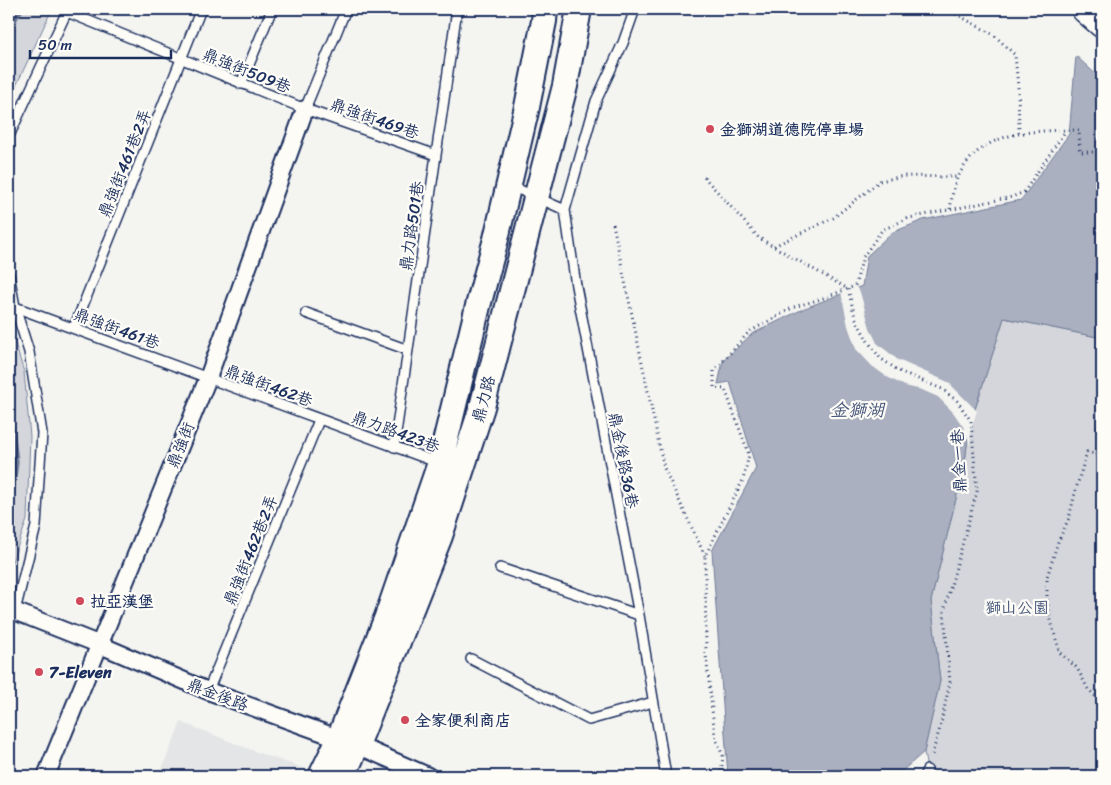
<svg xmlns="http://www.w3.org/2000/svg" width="1111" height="785" font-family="Sriracha,'LXGW WenKai TC',sans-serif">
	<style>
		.built { fill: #e4e5e6 }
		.green { fill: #d4d6db; stroke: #78829c }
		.water { fill: #aab0bf; stroke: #717c98 }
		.pier { fill: #f4f4f1 }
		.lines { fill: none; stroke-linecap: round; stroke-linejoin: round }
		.stream { stroke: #717c98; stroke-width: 5.5 }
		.lane-casing { stroke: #1b2f5e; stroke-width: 12 }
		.street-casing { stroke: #1b2f5e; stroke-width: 20 }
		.secondary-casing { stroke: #1b2f5e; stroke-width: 28 }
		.highway-casing { stroke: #1b2f5e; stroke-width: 31 }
		.path { stroke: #1b2f5e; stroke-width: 3; stroke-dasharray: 1 4; stroke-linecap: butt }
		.lane { stroke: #fdfcf7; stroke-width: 9 }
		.street { stroke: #fdfcf7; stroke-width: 16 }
		.secondary { stroke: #fdfcf7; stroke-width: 24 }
		.highway { stroke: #fdfcf7; stroke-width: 28 }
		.poi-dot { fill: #d1495b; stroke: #fdfcf7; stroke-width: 2 }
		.labels { text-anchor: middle; stroke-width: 4.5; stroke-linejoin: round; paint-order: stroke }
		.street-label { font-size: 16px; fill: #1b2f5e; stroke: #fdfcf7 }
		.poi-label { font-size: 16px; font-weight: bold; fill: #1b2f5e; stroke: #fdfcf7; text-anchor: start }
		.park-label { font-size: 16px; fill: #49597d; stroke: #fdfcf7 }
		.water-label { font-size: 18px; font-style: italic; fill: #46567b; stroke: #fdfcf7 }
	</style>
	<rect width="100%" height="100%" fill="#f4f4f1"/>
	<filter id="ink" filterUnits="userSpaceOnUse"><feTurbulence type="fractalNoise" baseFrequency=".02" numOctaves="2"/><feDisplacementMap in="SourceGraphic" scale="10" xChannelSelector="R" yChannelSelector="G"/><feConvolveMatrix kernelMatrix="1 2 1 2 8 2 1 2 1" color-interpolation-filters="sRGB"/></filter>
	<g filter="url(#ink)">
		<!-- built -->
		<path class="built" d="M181,722l86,34 61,20h-169z"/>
		<!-- green -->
		<path class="green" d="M9,9h43l-43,92z
			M1004,318l98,20v60l-5,31 5,4v343h-174l-4,-24 16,-71 -9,-80 34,-139 4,-34z
			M9,324l15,48 6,64 -3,84 -18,50z"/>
		<!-- water -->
		<path class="water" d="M1076,56l26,24v258l-98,-20 -35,110 -4,34 -34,139 9,80 -16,71 -22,19 -15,5h-159l-16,-225 44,-83 -26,-86 -12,2 5,-23 29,-27 53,-26 57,-22 5,-30 24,-23 32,-13 98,-20 48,-66z
			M1102,398v35l-5,-4z"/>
		<!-- pier -->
		<path class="pier" d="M855,286l5,6 10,36 7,15 21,17 50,22 29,29 -6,18 -1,16 -6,-17 -11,-16 -15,-15 -16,-7 -17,-4 -18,-9 -15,-11 -16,-17 -8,-23 -7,-34z"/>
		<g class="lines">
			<!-- stream -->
			<path class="stream" d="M9,28l12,-19
				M9,406l7,56 -7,53"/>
			<defs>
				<path id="lane" d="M67,12l238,97 131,46
					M241,84l31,-75
					M305,109l41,-100
					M9,136l59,-127
					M509,185l56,25 11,76 63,329 27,161
					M565,210l31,-109 27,-58 12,-34
					M9,274l6,33 14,45 13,81 -6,93 -21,85
					M15,307l424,156
					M306,313l102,37
					M74,328l127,-319
					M394,447l63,-438
					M500,568l139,47
					M471,659l118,61 64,-18
					M208,691l111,-271
					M924,776l3,-6"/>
				<path id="street" d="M9,609l89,35 110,47 149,54 71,31
					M46,776l162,-398 97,-269"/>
				<path id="secondary" d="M321,776l18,-37 48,-122 53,-154 38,-157 18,-67 31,-132 17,-86 1,-12
					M343,776l14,-31 83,-209 42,-129 83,-321 14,-77"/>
				<path id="highway" d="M1086,9l16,14"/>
			</defs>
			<!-- lane casing -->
			<use href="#lane" class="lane-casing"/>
			<!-- street casing -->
			<use href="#street" class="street-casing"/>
			<!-- secondary casing -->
			<use href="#secondary" class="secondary-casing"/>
			<!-- highway casing -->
			<use href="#highway" class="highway-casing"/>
			<!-- path -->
			<path class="path" d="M947,9l47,26 21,20 3,32 1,46
				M1102,137h-4l4,11
				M704,177l55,61 89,51 7,28 12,23 13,18 19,13 43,18 15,12 14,20 6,70 -33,120 6,71 -10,46 -9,30
				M950,209c2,-11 3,-24 9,-34 24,-46 74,-44 120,-45l1,22h22
				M613,224l51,244 41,88
				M774,246l59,-28 47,-37 23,-5 55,1
				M1102,456l-15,-4 -11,37 -7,29 -11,24 -11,35v21l4,23 9,32 17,15 11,21 14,14
				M721,776l2,-20 -8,-20 -9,-81 -1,-99 38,-76 6,-25 -24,-66 -11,-1v-17l35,-39 45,-25 27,-8 34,-13 8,-29 19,-27 27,-12 103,-21 12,-5 42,-62
				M1051,776l51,-6"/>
			<!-- lane -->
			<use href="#lane" class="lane"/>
			<!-- street -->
			<use href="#street" class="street"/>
			<!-- secondary -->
			<use href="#secondary" class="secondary"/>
			<!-- highway -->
			<use href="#highway" class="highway"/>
		</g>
	</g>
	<!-- markers -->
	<g class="poi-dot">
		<circle cx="710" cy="129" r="5"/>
		<circle cx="80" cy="601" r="5"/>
		<circle cx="39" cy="672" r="5"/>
		<circle cx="405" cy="720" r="5"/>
	</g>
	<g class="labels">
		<!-- street labels -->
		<g class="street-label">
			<text transform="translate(247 70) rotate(22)" y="6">鼎強街509巷</text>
			<text transform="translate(375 118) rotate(19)" y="6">鼎強街469巷</text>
			<text transform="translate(124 163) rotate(-68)" y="6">鼎強街461巷2弄</text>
			<text transform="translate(411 226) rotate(-82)" y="6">鼎力路501巷</text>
			<text transform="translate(117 328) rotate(20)" y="6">鼎強街461巷</text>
			<text transform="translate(269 385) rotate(20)" y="6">鼎強街462巷</text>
			<text transform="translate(483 399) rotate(-75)" y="6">鼎力路</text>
			<text transform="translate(396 431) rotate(20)" y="6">鼎力路423巷</text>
			<text transform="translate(180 445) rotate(-68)" y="6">鼎強街</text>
			<text transform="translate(624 460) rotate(79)" y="6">鼎金後路36巷</text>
			<text transform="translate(958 461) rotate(-93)" y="6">鼎金一巷</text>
			<text transform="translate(250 550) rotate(-68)" y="6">鼎強街462巷2弄</text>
			<text transform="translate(218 694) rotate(21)" y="6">鼎金後路</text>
		</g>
		<!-- poi labels -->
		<g class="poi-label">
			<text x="720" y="135">金獅湖道德院停車場</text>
			<text x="90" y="607">拉亞漢堡</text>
			<text x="49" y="678">7-Eleven</text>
			<text x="415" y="726">全家便利商店</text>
		</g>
		<!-- park labels -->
		<g class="park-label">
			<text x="1017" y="613">獅山公園</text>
		</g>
		<!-- water labels -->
		<g class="water-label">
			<text x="857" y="416">金獅湖</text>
		</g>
	</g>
	<!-- margin -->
	<rect width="1111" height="785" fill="none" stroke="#fdfcf7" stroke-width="30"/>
	<rect x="15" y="15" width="1081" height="755" fill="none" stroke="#1b2f5e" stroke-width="2" filter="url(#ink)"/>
	<!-- scale -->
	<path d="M30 50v8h141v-8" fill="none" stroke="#1b2f5e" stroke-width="2.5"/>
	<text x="38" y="50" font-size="15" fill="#1b2f5e" stroke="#fdfcf7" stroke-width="4" paint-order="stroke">50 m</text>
</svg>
